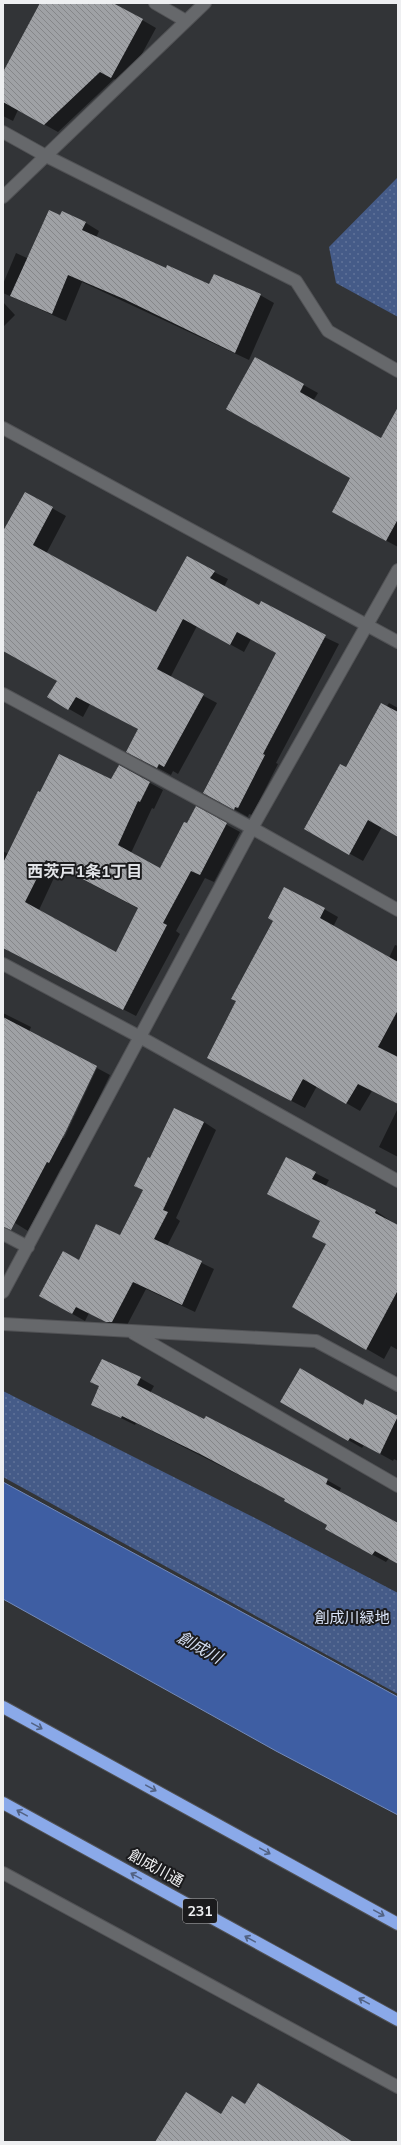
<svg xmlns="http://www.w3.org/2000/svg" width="401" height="2145" font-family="Mulish,'Noto Sans JP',sans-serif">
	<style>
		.grass { fill: url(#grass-dots) }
		.water { fill: #3e5ea3; stroke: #738aba }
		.shadow { fill: #0007; fill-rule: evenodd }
		.building { fill: url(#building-back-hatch); fill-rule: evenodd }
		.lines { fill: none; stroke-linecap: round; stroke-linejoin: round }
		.street-casing { stroke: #515255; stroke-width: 14 }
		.highway-casing { stroke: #515255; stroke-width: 14 }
		.street { stroke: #66686b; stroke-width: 12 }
		.highway { stroke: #8aa9e9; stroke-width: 12 }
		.oneway { stroke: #526283 }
		.labels { text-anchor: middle; stroke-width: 4; stroke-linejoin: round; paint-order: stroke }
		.shield { fill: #1b1b1d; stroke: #afafb1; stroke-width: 1 }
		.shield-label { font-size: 14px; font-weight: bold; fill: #eeeff1 }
		.park-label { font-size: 15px; fill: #dae4f8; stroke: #1b1b1d }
		.street-label { font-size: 15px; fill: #eeeff1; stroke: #1b1b1d }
		.neighbourhood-label { font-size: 16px; font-weight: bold; fill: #e2e4e8; stroke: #1b1b1d }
		.water-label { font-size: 16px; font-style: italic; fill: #d3ddf1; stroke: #1b1b1d }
	</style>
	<defs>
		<pattern id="grass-dots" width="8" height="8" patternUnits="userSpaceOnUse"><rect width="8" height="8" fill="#455b88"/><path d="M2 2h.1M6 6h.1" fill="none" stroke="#607399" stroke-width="1.8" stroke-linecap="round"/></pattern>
		<pattern id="building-back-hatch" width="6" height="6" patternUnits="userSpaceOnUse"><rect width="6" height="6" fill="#9fa1a5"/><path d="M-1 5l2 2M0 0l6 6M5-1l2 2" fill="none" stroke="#858689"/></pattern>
	</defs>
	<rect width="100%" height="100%" fill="#323437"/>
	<!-- grass -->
	<path class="grass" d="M398,177v140l-62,-34 -7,-36z
		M3,1391l256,129 139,73v101l-395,-217z"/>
	<!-- water -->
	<path class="water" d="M3,1482l395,215v118l-122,-64 -273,-152z"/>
	<!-- shadow -->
	<path class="shadow" d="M42,3h71l43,25 -31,57 -11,-6 -56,53 -40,-22 -5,11 -10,-5v-42z
		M60,216l26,7 13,8 -3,7 70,31 43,16 51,10 14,8 -25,57 -167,-78 -16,39 -63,-28v-9l13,-31 13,6z
		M3,302l12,13 -12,12z
		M255,358l63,35 -5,8 69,39 16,-21v128l-65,-35 19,-35z
		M25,493l41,23 -20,38 111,59 57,-41 14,7 -4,8 35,19 80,38 -63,119 2,1 -26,51 -3,-1 -1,3 -30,-17 59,-147 -26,-14 -7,13 -47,-26 -27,52 47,25 -39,71 -5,-3 -2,4 -30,-16 -2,-30 -49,-25 -7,13 -35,-20 10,-16 -55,-30v-118z
		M389,703l9,5v128l-16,-9 -19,34 -58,-32z
		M119,766l44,24 -9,19 -2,-1 -21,45 29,16 36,-61 44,24 -26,50 -9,-4 -29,53 4,3 -44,82 -133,-69v-96l5,3 33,-61 70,-13zM59,867l80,42 -23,44 -77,-43z
		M324,909l14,8 -5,10 56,31 6,-13 3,1v158l-26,-13 -12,20 -43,-25 -12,22 -83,-43z
		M3,1013l28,14 -2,5 33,105 2,1 33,-70 13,7 -32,66 -15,29 -2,-2 -33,63 -13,-8 -3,5 -9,-5z
		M398,1108v49l-19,-10z
		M204,1122l12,8 -40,88 4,3 -13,25 47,23 -19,43 -49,-23 -21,40h-5l-31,-16 -4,8 -32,-18 27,-41 41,-25 23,-46 -9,-5 16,-27z
		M315,1173l14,7 -4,7 51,24 22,15v124l-7,-4 -7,13 -90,-52 33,-62 -6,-24 -40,-20z
		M140,1378l14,8 -4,7 177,87 14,8 -2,4 59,32v39l-9,-5 -3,4 -46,-25 -12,-12 -42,-26 -150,-76 -1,2 -43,-21z
		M366,1400l32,17v44l-4,-2 -1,2 -29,-16 -2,3 -80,-46 81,4z"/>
	<!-- building -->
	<path class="building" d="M40,3h73l30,16 -32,59 -11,-6 -56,53 -41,-23v-30z
		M49,210l11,5 2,-4 24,11 -4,8 84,38 1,-3 42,19 5,-10 47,20 -26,59 -111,-54 -56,-24 -16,39 -42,-18z
		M255,357l49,27 -4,8 81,46 17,-31v112l-12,22 -54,-29 18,-34 -124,-69z
		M25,492l28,15 -20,38 123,67 31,-56 28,15 -5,7 49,27 2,-4 65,34 -63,119 2,1 -27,53 -3,-1 -1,3 -31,-17 73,-140 -39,-21 -7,13 -47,-26 -26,50 47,25 -40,73 -5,-3 -2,4 -31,-16 12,-23 -62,-32 -8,13 -21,-13 10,-16 -54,-30v-120z
		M381,703l17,9v125l-30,-17 -19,35 -45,-26 36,-65 6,3z
		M59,754l52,25 8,-14 31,17 -10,20 -2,-1 -20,44 42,23 24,-46 3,1 9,-17 31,17 -27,52 -9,-4 -28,52 4,2 -44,85 -120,-62v-85l35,-72 2,1zM46,860l92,48 -22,44 -91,-50z
		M284,887l41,21 -5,10 78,44v48l-20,37 20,10v47l-40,-20 -12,20 -43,-25 -12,22 -84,-43 29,-57 -5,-2 42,-78 -5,-3z
		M3,1017l94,49 -32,67 -16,30 -2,-1 -36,68 -8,-3z
		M174,1108l30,14 -41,88 5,2 -14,27 48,22 -20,44 -49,-23 -21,40h-6l-30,-15 -4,7 -33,-18 24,-45 16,9 17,-36 24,11 23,-45 -9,-4 14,-29 2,1z
		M286,1157l30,15 -4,7 64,31 -1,3 23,12v65l-32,60 -74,-43 34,-63 -14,-7 8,-16 -53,-27z
		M102,1359l39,18 -4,8 67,34 2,-3 122,63 -2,5 72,39v41l-23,-13 -3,4 -47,-26 2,-4 -43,-24 1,-2 -85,-45 -78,-38 -1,2 -30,-13 8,-19 -9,-4z
		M300,1368l63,37 2,-6 33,17 -18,38 -30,-16 -2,3 -68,-39z
		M258,2083l95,59h-198l31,-50 35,22 11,-18 13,8z"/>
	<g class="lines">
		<defs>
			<path id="street" d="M155,3l31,18
				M3,132l43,24 250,125 32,50 70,40
				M3,197l202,-194
				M3,428l395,214
				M3,694l249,134 146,82
				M3,964l137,73 258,144
				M3,1234l25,13
				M3,1292l249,-464 146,-258
				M3,1324l313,17 82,44
				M133,1333l265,153
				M3,1873l395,214"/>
			<path id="highway" d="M3,1707l395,217
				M3,1803l395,217"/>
		</defs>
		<!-- street casing -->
		<use href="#street" class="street-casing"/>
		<!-- highway casing -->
		<use href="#highway" class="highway-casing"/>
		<!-- street -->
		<use href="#street" class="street"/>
		<!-- highway -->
		<use href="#highway" class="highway"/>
	</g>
	<!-- one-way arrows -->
	<defs><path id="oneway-shaft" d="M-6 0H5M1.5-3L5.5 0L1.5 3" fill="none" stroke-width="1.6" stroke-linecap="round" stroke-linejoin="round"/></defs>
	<g class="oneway">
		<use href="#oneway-shaft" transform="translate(37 1726) rotate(29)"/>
		<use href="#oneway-shaft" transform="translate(151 1788) rotate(29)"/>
		<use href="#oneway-shaft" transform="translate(22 1813) rotate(-151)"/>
		<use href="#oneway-shaft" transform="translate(265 1851) rotate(29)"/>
		<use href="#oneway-shaft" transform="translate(136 1876) rotate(-151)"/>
		<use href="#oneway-shaft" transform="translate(379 1913) rotate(29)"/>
		<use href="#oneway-shaft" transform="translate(250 1939) rotate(-151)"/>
		<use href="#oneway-shaft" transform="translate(364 2001) rotate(-151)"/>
	</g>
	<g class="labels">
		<!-- shield labels -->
		<rect class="shield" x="183" y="1899" width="34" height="24" rx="3"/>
		<g class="shield-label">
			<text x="200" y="1916">231</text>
		</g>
		<!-- park labels -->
		<g class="park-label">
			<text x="352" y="1623">創成川緑地</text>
		</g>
		<!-- street labels -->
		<g class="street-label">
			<text transform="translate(156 1868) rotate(29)" y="5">創成川通</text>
		</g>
		<!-- neighbourhood labels -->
		<g class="neighbourhood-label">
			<text x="85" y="877">西茨戸1条1丁目</text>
		</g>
		<!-- water labels -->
		<g class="water-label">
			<text transform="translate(200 1647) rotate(29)" y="6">創成川</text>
		</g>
	</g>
	<!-- border -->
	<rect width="401" height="2145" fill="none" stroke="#eeeff1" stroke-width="8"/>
</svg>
